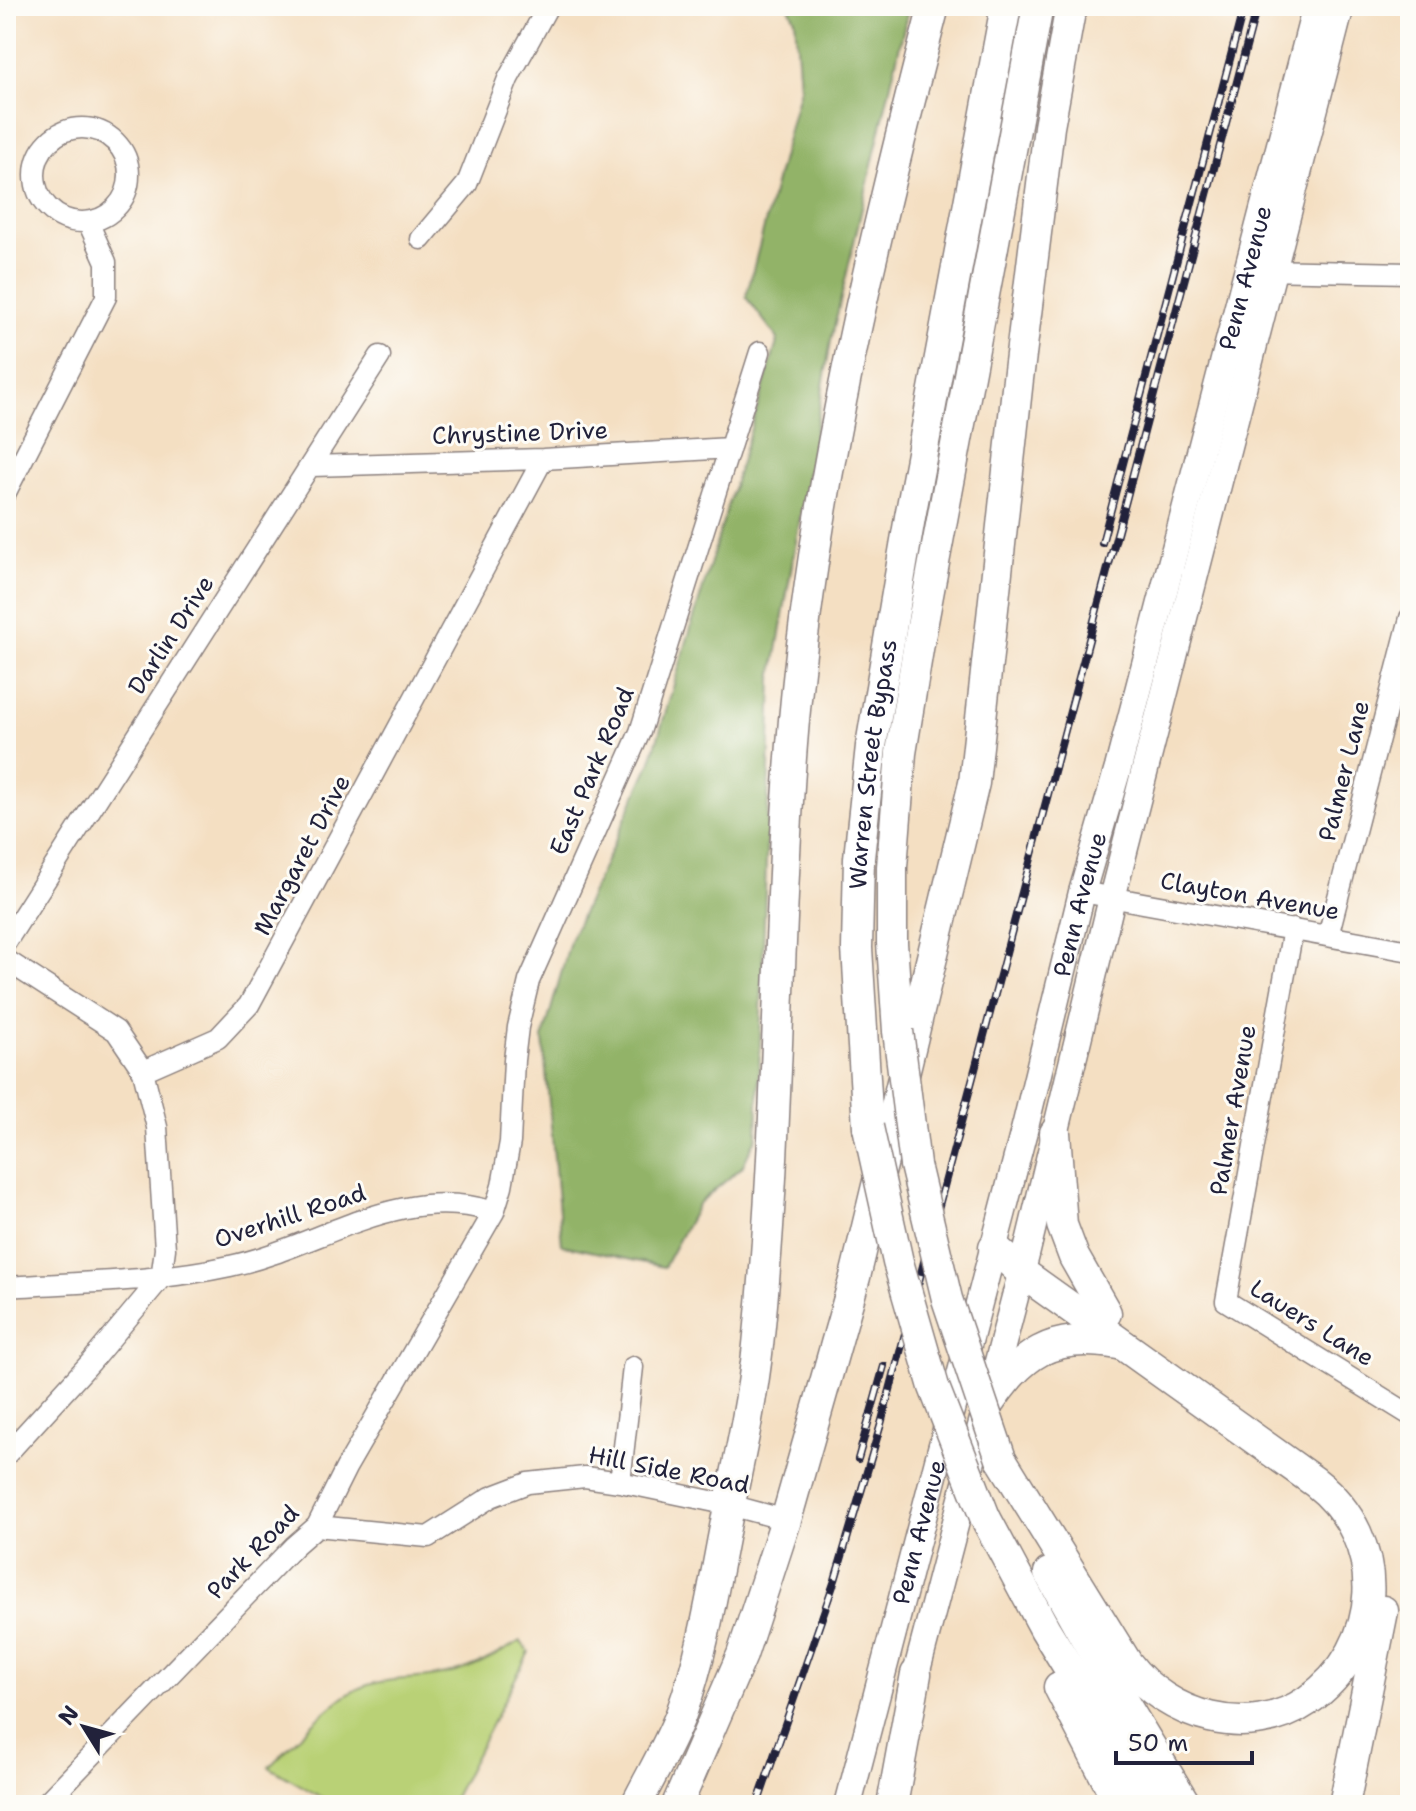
<svg xmlns="http://www.w3.org/2000/svg" width="1416" height="1811" font-family="'Shantell Sans',sans-serif">
	<style>
		.green { fill: #b9d176; stroke: #6e7a58; stroke-width: 2 }
		.forest { fill: #92b367; stroke: #5a6a51; stroke-width: 2 }
		.lines { fill: none; stroke-linecap: round; stroke-linejoin: round }
		.minor-casing { stroke: #8b807e; stroke-width: 23 }
		.major-casing { stroke: #8b807e; stroke-width: 29 }
		.highway-casing { stroke: #8b807e; stroke-width: 33 }
		.minor { stroke: #fff; stroke-width: 20 }
		.major { stroke: #fff; stroke-width: 26 }
		.highway { stroke: #fff; stroke-width: 30 }
		.rail-casing { stroke: #22223b; stroke-width: 8 }
		.rail { stroke: #fdfcf7; stroke-width: 5; stroke-dasharray: 15; stroke-linecap: butt }
		.highway-bridge-casing { stroke: #8b807e; stroke-width: 33; stroke-linecap: butt }
		.highway-bridge { stroke: #fff; stroke-width: 30 }
		.labels { text-anchor: middle; stroke-width: 6; stroke-linejoin: round; paint-order: stroke }
		.street-label { font-size: 24px; fill: #22223b; stroke: #fdfcf7 }
	</style>
	<rect width="100%" height="100%" fill="#fdfcf7"/>
	<filter id="ink" filterUnits="userSpaceOnUse"><feTurbulence type="fractalNoise" baseFrequency=".0125" numOctaves="2"/><feDisplacementMap in="SourceGraphic" scale="16" xChannelSelector="R" yChannelSelector="G"/><feConvolveMatrix kernelMatrix="1 2 1 2 8 2 1 2 1" color-interpolation-filters="sRGB"/></filter>
	<filter id="wash" filterUnits="userSpaceOnUse"><feTurbulence type="fractalNoise" baseFrequency=".006" numOctaves="4" result="noise"/><feDisplacementMap in="SourceGraphic" scale="32" xChannelSelector="R" yChannelSelector="G"/><feGaussianBlur stdDeviation="1.8" result="paint"/><feColorMatrix in="noise" values="0 0 0 0 0 0 0 0 0 0 0 0 0 0 0 0 0 1.4 0 .05"/><feComposite in="paint" operator="in"/></filter>
	<g filter="url(#wash)">
		<rect width="100%" height="100%" fill="#f4dfc2"/>
		<!-- green -->
		<path class="green" d="M520,1641l9,11 -79,153h-115l-66,-38c24,-23 63,-68 93,-80 23,-9 49,-7 73,-11 33,-4 58,-19 85,-35z"/>
		<!-- forest -->
		<path class="forest" d="M788,6h121l-78,335 -59,338 -15,457 -15,31 -44,37 -34,63 -102,-22 -19,-207 28,-100 79,-174 128,-425 -32,-42 54,-209 -5,-69z"/>
	</g>
	<g filter="url(#ink)">
		<g class="lines">
			<defs>
				<path id="minor" d="M35 175a47 47 0 1 1 94 0a47 47 0 1 1-94 0Z
					M421,239l46,-55 41,-105 40,-73
					M1260,270l150,3
					M312,466l231,-7 187,-11
					M6,492l100,-195v-35l-18,-40
					M1082,892l328,59
					M1293,929l-67,372 184,114
					M1328,936l82,-318
					M6,942l374,-586
					M6,960l110,71 27,40 14,56 8,122 -4,29 -70,84 -85,93
					M143,1071l75,-33 31,-33 294,-546
					M6,1287c75,-5 151,-5 224,-21 90,-19 168,-84 264,-54
					M620,1482l13,-115
					M317,1526l111,11 63,-40 37,-14 57,-6 35,5 110,23 56,15
					M44,1805l250,-259 23,-20 29,-58 148,-256 8,-26 8,-44 4,-82 4,-33 11,-46 111,-249 120,-380"/>
				<g id="major">
					<path d="M911,1693l115,-438 86,-357 229,-892"/>
					<path id="s1" d="M848,1805l178,-682 56,-231 36,-124 198,-762"/>
				</g>
				<g id="highway">
					<path d="M898,1031l-6,-88v-76l9,-114 18,-110 119,-637"/>
					<path id="s2" d="M868,1127l-11,-179 2,-90 12,-112 39,-229 96,-511"/>
					<path d="M1055,1133l7,92 12,32 32,56"/>
					<path d="M994,1247l27,25 294,210c75,58 70,165 -8,219 -58,40 -140,16 -180,-38l-126,-204"/>
					<path d="M985,1409c37,-56 65,-77 133,-65"/>
					<path d="M985,1517l60,112 108,176"/>
					<path d="M1049,1573l50,89 87,143"/>
					<path d="M1059,1687l61,118"/>
					<path d="M636,1805c15,-30 33,-60 45,-91 23,-63 33,-131 46,-197 12,-57 25,-114 31,-172 22,-208 18,-418 36,-625 22,-242 79,-480 140,-714"/>
					<path d="M677,1805l65,-150 44,-135 69,-243 119,-494 44,-404 31,-252 22,-121"/>
					<path d="M892,1805l24,-131"/>
					<path d="M1344,1805l39,-194"/>
				</g>
			</defs>
			<!-- minor casing -->
			<use href="#minor" class="minor-casing"/>
			<!-- major casing -->
			<use href="#major" class="major-casing"/>
			<!-- highway casing -->
			<use href="#highway" class="highway-casing"/>
			<!-- minor -->
			<use href="#minor" class="minor"/>
			<!-- major -->
			<use href="#major" class="major"/>
			<!-- highway -->
			<use href="#highway" class="highway"/>
			<defs>
				<path id="rail" d="M1102,543l142,-537
					M858,1459l26,-93
					M757,1805l78,-225 46,-156 376,-1418"/>
			</defs>
			<!-- rail casing -->
			<use href="#rail" class="rail-casing"/>
			<!-- rail -->
			<use href="#rail" class="rail"/>
			<defs>
				<path id="highway-bridge" d="M898,1031l17,134 32,134 54,160
					M868,1127l30,135 36,125 51,130"/>
			</defs>
			<!-- highway-bridge casing -->
			<use href="#highway-bridge" class="highway-bridge-casing"/>
			<!-- highway-bridge -->
			<use href="#highway-bridge" class="highway-bridge"/>
		</g>
	</g>
	<g class="labels">
		<!-- street labels -->
		<g class="street-label">
			<text dy="8" stroke="none"><textPath href="#s1" startOffset="1578">Penn Avenue</textPath></text>
			<text transform="translate(520 433) rotate(-2)" y="8">Chrystine Drive</text>
			<text transform="translate(171 635) rotate(-57)" y="8">Darlin Drive</text>
			<text dy="8" stroke="none"><textPath href="#s2" startOffset="364">Warren Street Bypass</textPath></text>
			<text transform="translate(592 771) rotate(-67)" y="8">East Park Road</text>
			<text transform="translate(1344 771) rotate(-76)" y="8">Palmer Lane</text>
			<text transform="translate(302 855) rotate(-62)" y="8">Margaret Drive</text>
			<text transform="translate(1250 896) rotate(10)" y="8">Clayton Avenue</text>
			<text dy="8" stroke="none"><textPath href="#s1" startOffset="930">Penn Avenue</textPath></text>
			<text transform="translate(1233 1110) rotate(-80)" y="8">Palmer Avenue</text>
			<text transform="translate(290 1216) rotate(-18)" y="8">Overhill Road</text>
			<text transform="translate(1312 1323) rotate(32)" y="8">Lauers Lane</text>
			<text transform="translate(669 1470) rotate(11)" y="8">Hill Side Road</text>
			<text dy="8" stroke="none"><textPath href="#s1" startOffset="282">Penn Avenue</textPath></text>
			<text transform="translate(253 1552) rotate(-46)" y="8">Park Road</text>
		</g>
	</g>
	<!-- margin -->
	<rect width="1416" height="1811" fill="none" stroke="#fdfcf7" stroke-width="32"/>
	<!-- north arrow -->
	<g transform="translate(84 1727) rotate(307)" stroke="#fdfcf7" stroke-width="6" paint-order="stroke">
	<path d="M0-6L14 30L0 20L-14 30Z" fill="#22223b"/>
	<text y="-12" font-size="22" font-weight="bold" text-anchor="middle" fill="#22223b">N</text>
	</g>
	<!-- scale -->
	<path d="M1116 1751v12h136v-12" fill="none" stroke="#22223b" stroke-width="4"/>
	<text x="1128" y="1751" font-size="24" fill="#22223b" stroke="#fdfcf7" stroke-width="6" paint-order="stroke">50 m</text>
</svg>
